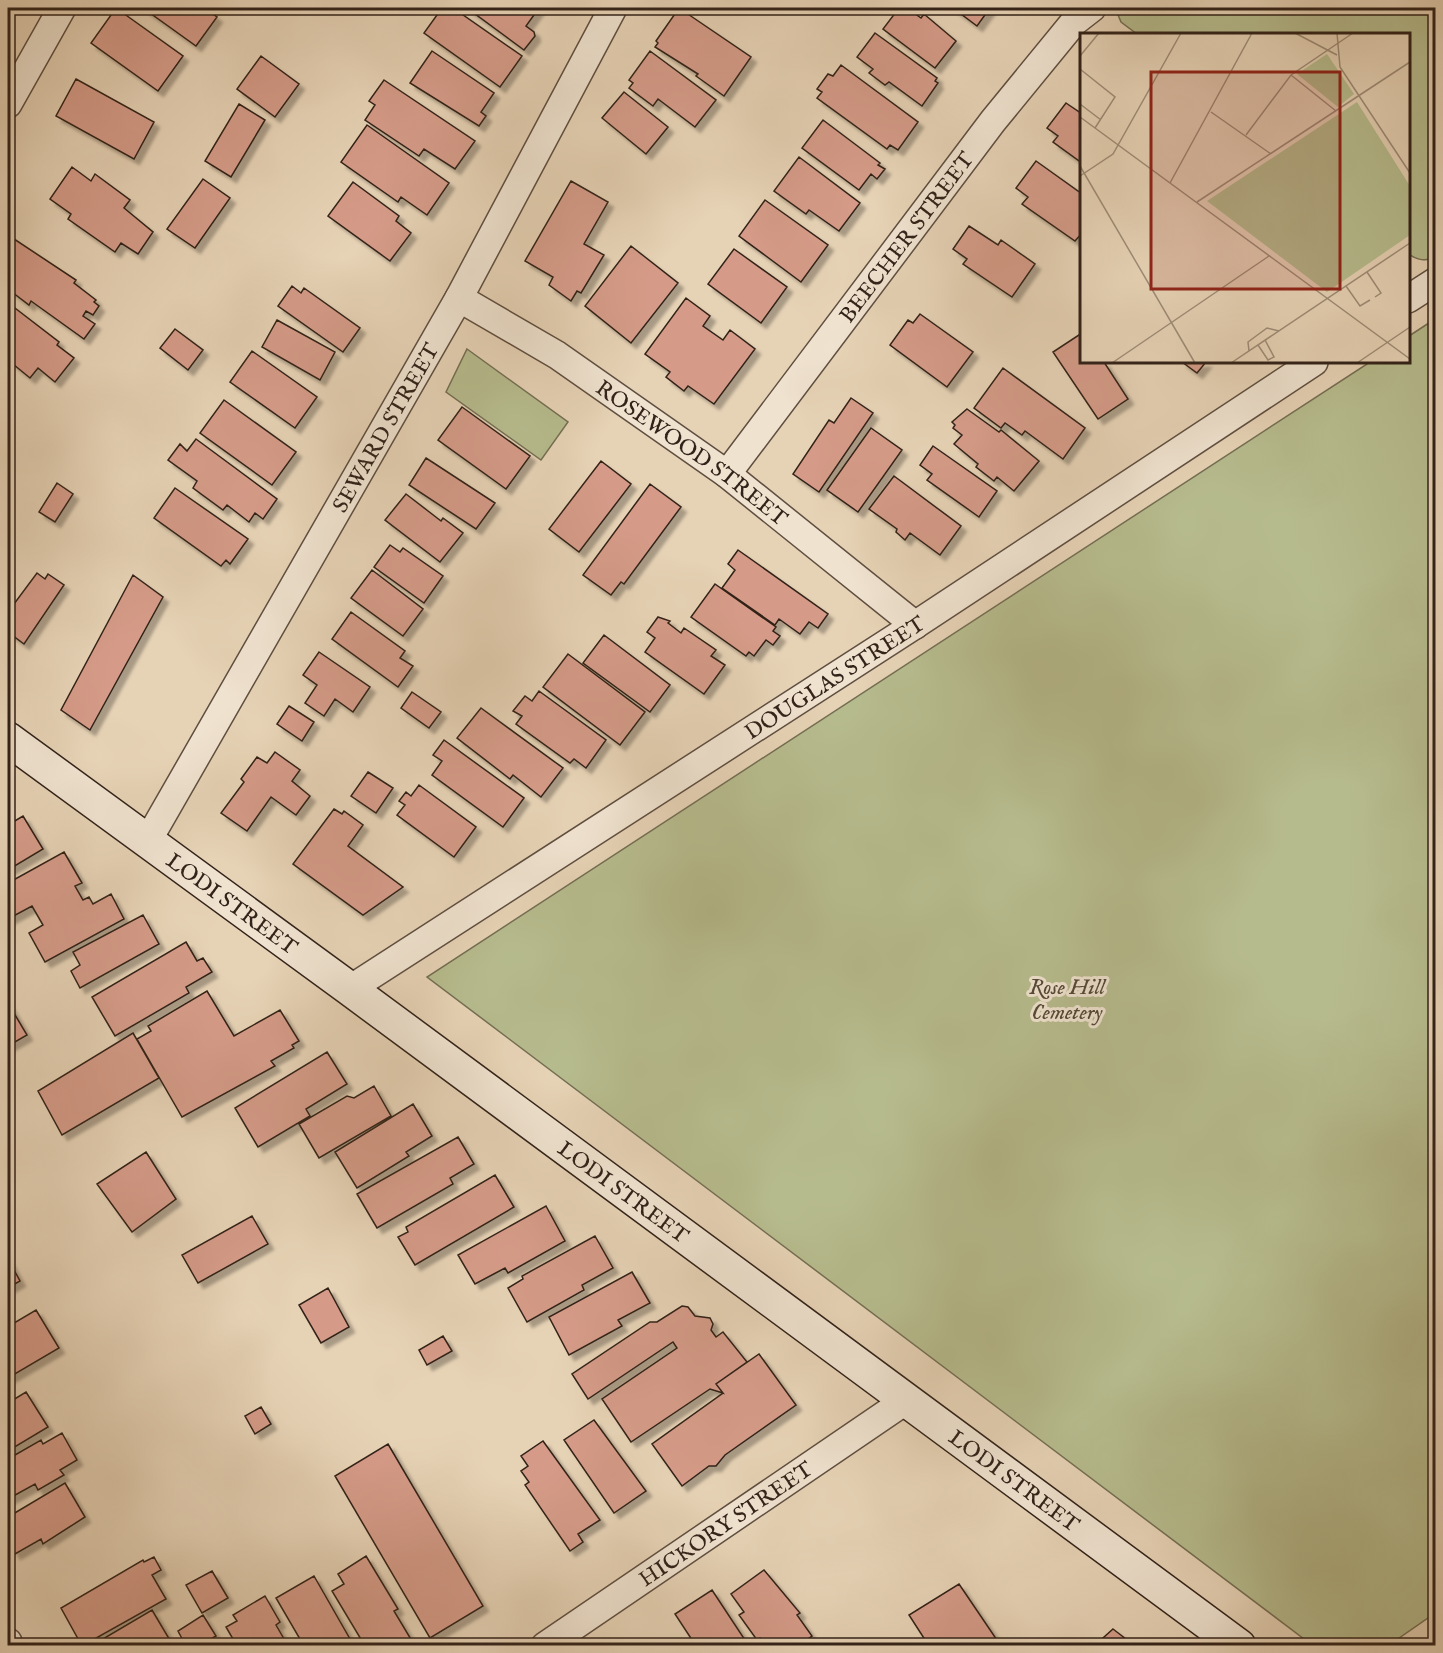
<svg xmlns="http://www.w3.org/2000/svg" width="1443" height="1653" font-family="'IM FELL English',serif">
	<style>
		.green { fill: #b6bb8d; stroke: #746e53; stroke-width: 1.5 }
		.building { fill: #d59b88; stroke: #322219; stroke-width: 1.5; filter: url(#shadow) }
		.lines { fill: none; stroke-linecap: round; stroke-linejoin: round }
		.street-casing { stroke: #5f4e40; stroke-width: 30 }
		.secondary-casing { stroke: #322219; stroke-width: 36 }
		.street { stroke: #efe2cf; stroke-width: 27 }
		.secondary { stroke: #efe2cf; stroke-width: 33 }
		.labels { text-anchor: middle; stroke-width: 6; stroke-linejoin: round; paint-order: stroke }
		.street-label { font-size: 22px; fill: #322219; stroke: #efe2cf }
		.park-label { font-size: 22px; font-style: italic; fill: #534836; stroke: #efe2cf }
		.inset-road { fill: none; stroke: #9e8c77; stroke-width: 1.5 }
		.view { fill: #8f2418; fill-opacity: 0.15; stroke: #8f2418; stroke-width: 3 }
		.inset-edge { fill: none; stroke: #322219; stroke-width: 3 }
	</style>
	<defs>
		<filter id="shadow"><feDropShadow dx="5.5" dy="5.5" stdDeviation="1.5" flood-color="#0004"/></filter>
	</defs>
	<rect width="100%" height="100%" fill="#e6d2b5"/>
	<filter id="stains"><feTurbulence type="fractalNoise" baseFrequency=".00333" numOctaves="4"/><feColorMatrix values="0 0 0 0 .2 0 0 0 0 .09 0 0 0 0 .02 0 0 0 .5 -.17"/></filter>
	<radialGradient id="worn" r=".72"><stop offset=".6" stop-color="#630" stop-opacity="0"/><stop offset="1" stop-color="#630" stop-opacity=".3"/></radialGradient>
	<!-- green -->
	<path class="green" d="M1120,8h315v249c-8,5 -19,3 -26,-3l-1,-220h-271l-16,-12 -5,-12z
		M1435,319v1294l-46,32h-77l-885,-668 943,-615h38l1,-26z
		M467,349l101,73 -27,38 -95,-68z"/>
	<!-- building -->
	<path class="building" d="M116,8l67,48 -25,35 -67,-48z
		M143,8h61l13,9 -21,29z
		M442,8h11l69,48 -22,31 -76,-54z
		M467,8h72l-13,18 8,6 1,4 -11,14z
		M679,8l72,49 -27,39 -28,-20 2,-2 -43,-27 3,-4 -2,-2z
		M899,8h8l14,10 3,-4 32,27 -21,27 -52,-39z
		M953,8h37l-13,18z
		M875,33l62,45 -2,3 3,2 -16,23 -33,-24 -4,3 -16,-12 4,-4 -16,-12z
		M432,51l62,42 -13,19 5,4 -7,10 -69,-43z
		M650,51l66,49 -21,27 -37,-28 -5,7 -24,-18 4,-5 -4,-3z
		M261,56l38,28 -24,33 -38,-28z
		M841,65l77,57 -20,28 -8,-5 -3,4 -70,-51 5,-6 -5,-3 11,-15 5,2z
		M76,79l78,43 -20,37 -78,-43z
		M384,80l91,61 -20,28 -31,-20 -5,7 -54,-36 10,-15 -6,-4z
		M624,92l44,35 -22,27 -44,-36z
		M1066,103l16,11v49l-29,-21 5,-6 -11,-8z
		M239,104l26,16 -34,57 -26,-16z
		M823,120l57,43 -2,2 7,4 -8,10 -6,-5 -12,16 -57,-42z
		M367,125l82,58 -22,32 -26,-18 -3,5 -57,-40z
		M799,157l61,46 -21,28 -30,-21 -3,4 -32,-23z
		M1036,161l46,33v39l-7,8 -53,-37 6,-7 -12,-9z
		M72,167l19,14 4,-7 35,26 -6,8 29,24 -15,22 -17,-11 -6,9 -47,-33 3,-5 -21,-15z
		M203,179l27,19 -35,50 -28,-19z
		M571,181l37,21 -24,42 20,11 -23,38 -4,-2 -6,10 -22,-16 4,-8 -28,-16z
		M353,182l46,34 -3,5 15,12 -21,28 -62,-45z
		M765,200l63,45 -27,37 -62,-46z
		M969,226l29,19 3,-5 34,24 -23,33 -49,-33 4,-5 -14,-10z
		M8,235l68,45 -2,3 22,17 -2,2 5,4 -6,9 -7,-4 -3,5 12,8 -11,15 -53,-38 -2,4 -21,-16z
		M631,246l47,37 -47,60 -46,-37z
		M734,249l53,38 -26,36 -53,-39z
		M292,286l9,7 3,-5 56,40 -17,24 -65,-46z
		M686,298l24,18 -7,10 20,14 7,-10 25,19 -41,55 -26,-18 -4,5 -18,-14 4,-5 -25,-18z
		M11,305l48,37 -2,3 17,13 -19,24 -17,-14 -8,10 -22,-18v-50z
		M920,314l53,38 -26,35 -57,-42 18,-25 5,3z
		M277,320l58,32 -15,28 -58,-33z
		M175,329l28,21 -15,20 -28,-22z
		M1082,333v29h22l24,37 -30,20 -45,-67z
		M252,351l65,46 -22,31 -65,-46z
		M1182,362h24l-9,11z
		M1003,368l82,60 -22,31 -38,-28 -3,4 -17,-12 -4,5 -27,-20z
		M851,398l22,15 -54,79 -26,-18 36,-54 5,3z
		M224,400l72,52 -24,33 -72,-52z
		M462,407l68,49 -24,33 -68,-49z
		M967,409l32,23 2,-2 38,31 -25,30 -17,-14 -3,4 -18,-14 2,-3 -24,-20 8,-9 -9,-7 2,-3 -3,-3z
		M871,428l31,22 -44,62 -31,-22z
		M196,439l81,60 -14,20 -8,-6 -6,9 -22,-17 -4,5 -30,-22 4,-7 -29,-21 12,-16 7,7z
		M933,446l64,45 -18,26 -52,-37 5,-6 -12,-9z
		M426,458l69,45 -19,26 -67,-44z
		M601,461l30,23 -52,68 -30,-23z
		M894,476l67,50 -21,29 -30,-22 -5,7 -9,-8 1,-3 -28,-20z
		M57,483l16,11 -18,28 -16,-10z
		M650,484l31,23 -57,77 -3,-2 -10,13 -28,-20z
		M175,488l73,51 -18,25 -4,-4 -5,6 -67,-48z
		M406,494l35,27 2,-3 20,15 -23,29 -55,-42z
		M390,545l10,7 3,-4 40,28 -19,27 -50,-36z
		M738,550l90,64 -10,14 -9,-6 -9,12 -21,-15 -4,6 -53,-37 13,-18 -7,-6z
		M372,570l51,39 -20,27 -52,-38z
		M37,573l8,6 3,-5 16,11 -40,59 -16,-12v-20z
		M133,575l30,22 -73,133 -29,-20z
		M715,584l61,43 -3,4 7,5 -7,9 -7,-5 -12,16 -5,-4 -3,4 -55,-39z
		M351,612l54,39 -5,7 13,8 -15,21 -66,-48z
		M658,617l12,4 -2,2 13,10 3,-5 32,22 -5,6 14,9 -21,29 -59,-42 10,-14 -8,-6z
		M604,635l66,50 -20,27 -67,-49z
		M319,652l51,35 -17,25 -18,-13 -11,17 -19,-13 12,-18 -14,-10z
		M568,654l77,58 -25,33 -77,-58z
		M539,691l67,49 -20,28 -12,-9 -4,4 -54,-39 6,-8 -9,-5 12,-15 7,5z
		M412,692l29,20 -12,16 -28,-20z
		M289,706l25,16 -12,19 -25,-17z
		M481,708l82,60 -22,29 -28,-22 -3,4 -53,-41z
		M444,740l80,58 -21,29 -71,-52 10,-14 -9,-6z
		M275,752l25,18 -8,11 18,15 -14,19 -25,-18 -24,34 -26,-18 23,-31 -3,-3 16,-22 10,6z
		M368,772l25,16 -17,25 -25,-17z
		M419,785l57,42 -22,30 -57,-42 8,-10 -6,-4 7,-9 5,4z
		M334,809l8,5 2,-3 19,14 -15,21 55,41 -40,28 -70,-51z
		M23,816l20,33 -35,21v-45z
		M64,852l18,31 -7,3 8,14 6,-3 4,7 18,-10 13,25 -79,43 -16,-29 14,-8 -11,-19 -24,13v-36z
		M143,915l16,29 -79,44 -9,-17 9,-6 -7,-13z
		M186,942l11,19 6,-3 9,14 -26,15 3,6 -74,43 -23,-39z
		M207,991l27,45 46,-26 19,31 -7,4 2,3 -23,13 4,5 -93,51 -45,-78 14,-8 -3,-5z
		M8,1003l19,32 -19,11z
		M133,1033l26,45 -97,57 -24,-44z
		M327,1052l20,32 -41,25 4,7 -52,31 -23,-39z
		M374,1086l17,30 -72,42 -20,-34 48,-28 7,2z
		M413,1104l19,32 -26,16 3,4 -52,32 -22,-36z
		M458,1137l16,27 -24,14 3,6 -76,44 -20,-34z
		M146,1152l30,47 -44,33 -35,-48z
		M495,1175l19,32 -99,58 -17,-28 10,-5 -2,-5z
		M546,1206l19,35 -57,32 -3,-5 -30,16 -17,-29z
		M252,1216l16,28 -70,39 -16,-28z
		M595,1236l18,32 -31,17 2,5 -57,32 -19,-34 15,-9 -1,-3z
		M8,1259l12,22 -12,7z
		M632,1272l18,31 -32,17 4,6 -53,29 -20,-38z
		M328,1288l21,39 -28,16 -22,-38z
		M682,1306l6,1 7,9 15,2 3,6 -2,6 5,7 7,-5 24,30 -31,22 7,9 -13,-4 -79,53 -29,-43 75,-51 -4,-6 -85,57 -16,-25 78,-52h7z
		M36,1310l23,38 -51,30v-45l4,-3 -3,-4z
		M443,1336l9,15 -25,14 -8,-15z
		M759,1354l37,51 -71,50 -9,11h-7l-27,20 -30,-42 71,-51 -7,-9z
		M26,1392l22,35 -40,24v-48z
		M261,1407l10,17 -16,10 -10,-18z
		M594,1420l52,71 -32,22 -50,-73z
		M62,1433l15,27 -17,10 4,5 -26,15 -3,-6 -27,15v-40l33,-19 2,4z
		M543,1441l57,79 -22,14 5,8 -13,9 -45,-66 4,-3 -8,-11 7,-5 -7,-10z
		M388,1444l95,162 -53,32 -95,-162z
		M65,1483l20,34 -42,27 -2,-5 -26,15 -7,-12v-25z
		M366,1556l32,53 -4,2 21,35h-50l-33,-55 12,-7 -6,-10z
		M154,1557l7,13 -9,5 14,24 -84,47 -21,-38 82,-48 1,2z
		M764,1570l36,43 -3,2 15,21 -14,10h-33l-5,-8 -3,2 -18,-25 5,-3 -13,-18z
		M212,1571l16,27 -26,15 -16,-28z
		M314,1576l40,70h-50l-28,-48z
		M959,1584l42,62h-72l-20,-31z
		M712,1590l33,50 -8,6h-41l-21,-32z
		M265,1596l15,26 -4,3 12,21h-51l-11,-19 11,-6 -4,-6z
		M152,1610l19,32 -7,4h-73z
		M203,1615l13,21 -17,10h-13l-8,-15z
		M1113,1629l22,17h-41z"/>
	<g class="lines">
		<defs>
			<g id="street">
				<path d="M8,104l54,-96"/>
				<path id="s1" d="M459,298l98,57 170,119 188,151"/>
				<path d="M1408,299l28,-18"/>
				<path id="s2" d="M727,474l266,-353 81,-99 18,-14"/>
				<path id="s3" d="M147,842l312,-544 154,-290"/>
				<path id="s4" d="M350,989l565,-364 399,-263"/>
				<path d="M8,1642l1,4"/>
				<path id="s5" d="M545,1646l360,-245"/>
			</g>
			<g id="secondary">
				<path id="s6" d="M8,739l342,250 889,657"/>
			</g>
		</defs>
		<!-- street casing -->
		<use href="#street" class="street-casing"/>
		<!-- secondary casing -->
		<use href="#secondary" class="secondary-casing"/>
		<!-- street -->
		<use href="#street" class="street"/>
		<!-- secondary -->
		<use href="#secondary" class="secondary"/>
	</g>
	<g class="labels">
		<!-- street labels -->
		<g class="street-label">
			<text dy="8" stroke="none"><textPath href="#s2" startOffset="297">BEECHER STREET</textPath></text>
			<text dy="8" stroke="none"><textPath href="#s3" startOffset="478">SEWARD STREET</textPath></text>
			<text dy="8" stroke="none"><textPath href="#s1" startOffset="280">ROSEWOOD STREET</textPath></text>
			<text dy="8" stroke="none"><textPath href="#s4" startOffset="576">DOUGLAS STREET</textPath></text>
			<text dy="8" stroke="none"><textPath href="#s6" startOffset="278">LODI STREET</textPath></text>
			<text dy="8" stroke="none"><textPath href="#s6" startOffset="764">LODI STREET</textPath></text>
			<text dy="8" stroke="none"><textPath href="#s6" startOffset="1250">LODI STREET</textPath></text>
			<text dy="8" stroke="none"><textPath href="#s5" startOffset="218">HICKORY STREET</textPath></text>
		</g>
		<!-- park labels -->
		<g class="park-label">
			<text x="1067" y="994">Rose Hill<tspan x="1067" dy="25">Cemetery</tspan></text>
		</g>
	</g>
	<!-- overview -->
	<g transform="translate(1080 33)">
		<rect width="330" height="330" fill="#e6d2b5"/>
		<path d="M247,21l27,40 -16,13 -41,-33zM277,69l53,84v49l-83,57 -120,-91z" fill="#b6bb8d"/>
		<path class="inset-road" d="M215,0l42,22M257,0l3,34 70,106M0,23l19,-23M0,36l35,28 -20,31M211,42l45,36M0,71l21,16M131,79l60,42M0,84l330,242M166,102l45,-60 62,-42M0,133l115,197M0,143l33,-22 68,-121M90,150l82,-150M117,169l213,-140M287,239l14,21 -6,4M266,253l14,20 10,-6M178,312l10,15 6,-3 -9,-17M169,318l-1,-9 19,-14 12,3M32,330l157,-107M151,330l179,-120M277,330l53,-36"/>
		<path class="view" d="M71,39h189v217h-189z"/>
		<rect width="330" height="330" class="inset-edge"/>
	</g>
	<!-- margin -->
	<rect width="1443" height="1653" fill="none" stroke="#e6d2b5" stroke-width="30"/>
	<rect x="9" y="9" width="1425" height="1635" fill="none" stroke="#322219" stroke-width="3"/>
	<rect x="15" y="15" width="1413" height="1623" fill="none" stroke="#322219" stroke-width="1.5"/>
	<rect width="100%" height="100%" filter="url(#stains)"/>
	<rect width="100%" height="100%" fill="url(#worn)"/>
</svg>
